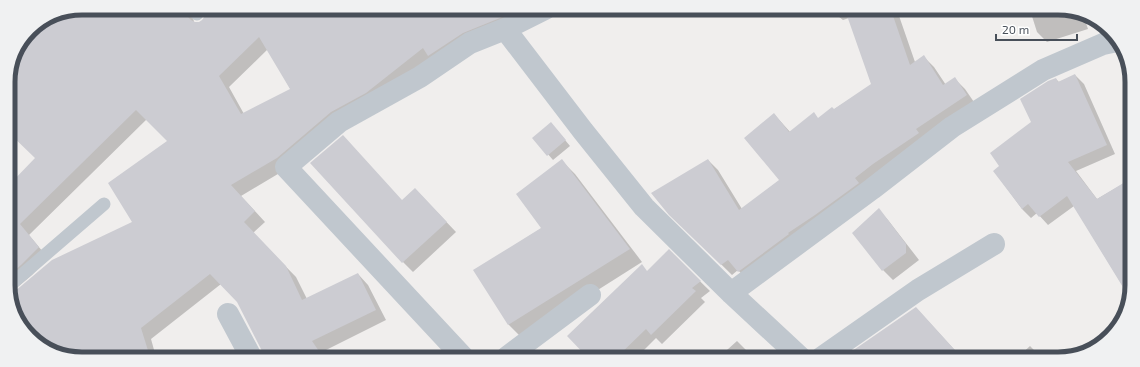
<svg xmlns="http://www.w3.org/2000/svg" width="1140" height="367" font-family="'Exo 2',sans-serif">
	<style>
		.shadow { fill: #0003; fill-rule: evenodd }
		.building { fill: #ccccd2; fill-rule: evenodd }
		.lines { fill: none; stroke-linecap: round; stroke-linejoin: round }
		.lane { stroke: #c0c7ce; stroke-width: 13 }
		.street { stroke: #c0c7ce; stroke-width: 22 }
		.rim { fill: none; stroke: #484f59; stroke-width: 5 }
	</style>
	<rect width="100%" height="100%" fill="#f0eeed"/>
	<!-- shadow -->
	<path class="shadow" d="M82,8l224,1h242l-72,33 -188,126 -47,28 24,26 -12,11 43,44 11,22 51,-25 10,11 18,35 -64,32 4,5h-62l-1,-6 -25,-50 -17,-17 -70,55 5,18 -93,-1 -36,-22 -17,-34 123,-78 36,-81 -22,-22 -118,116 19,23 -16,17 -18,15 -3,5 -2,-1v-108l28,-28 -29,-80 22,-48 24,-16zM200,10l5,1 1,5 -3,5 -4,2 -5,-1 -1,-5zM268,49l23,41 -47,24 -15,-27z
		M830,10h67l18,52 9,-5 10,10 12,18 9,-6 10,10 11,16 -227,177 -11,-12 -6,5 -62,-61 38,-54 10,10 24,39 38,-29 -6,-66 17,19 28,-14 53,-34 -23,-67 -6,2z
		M1030,10l47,1 6,3 5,15 -41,13 -10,-10z
		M1075,75l9,9 31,70 -39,17 21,28 33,-19 -1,116 -55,-90 -26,19 -11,-12 -6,5 -9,-9 -28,-38 7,-5 31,-44 24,-43 3,3z
		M556,129l14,17 -17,14 -19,-22z
		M562,161l13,13 67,88 -120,76 -13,-13 -34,-54 67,-43z
		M415,189l41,43 -43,40 -10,-10 -1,-61z
		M879,210l9,10 31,40 -26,20 -10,-10z
		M669,251l41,40 -9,7 4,4 -43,42 -6,-6 -20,20h-47l59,-86z
		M916,308l47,51 -119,-1z
		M737,341l17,17h-36z
		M1030,346l13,13h-27z"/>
	<!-- building -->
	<path class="building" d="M82,8h101l2,6 6,6 4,2h4l3,-2 3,-4v-4l-2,-4 312,1 -15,9 -37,15 -35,23 -5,-8 -57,45 -35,19 -54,46 -46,27 24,26 -11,11 42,44 16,34 56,-27 18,37 -64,31 11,16h-60l-1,-6 -25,-49 -27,-28 -69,54 9,29 -87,-1 -36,-22 -18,-35v-5l5,-2 38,-32 80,-38 -24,-39 59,-42 -31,-31 -116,114 19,23 -18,18 -12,10v-90l26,-27 -27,-26v-54l22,-48 24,-16zM259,37l31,52 -49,25 -22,-38z
		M845,10h46l19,55 14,-10 19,30 12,-8 12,18 -51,34 3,4 -46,31 -18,14 4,5 -44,32 -27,18 1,1 -51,38 -10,-12 -7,5 -52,-50 -18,-22 57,-34 31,51 40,-30 -35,-42 30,-25 15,19 25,-20 4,6 14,-11 2,2 37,-25z
		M1075,74l32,71 -39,17 29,37 33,-20 -1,118 -62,-101 -28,21 -11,-13 -6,5 -29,-38 6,-5 -9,-13 41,-31 -11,-23 28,-18 8,-3 2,4z
		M551,122l15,18 -19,16 -15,-18z
		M343,135l59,65 13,-12 32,34 -45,41 -92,-100z
		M562,159l68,90 -122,76 -35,-55 68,-42 -25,-34z
		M879,208l27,36v9l-24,18 -30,-38z
		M669,249l32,32 -9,7 4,3 -45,44 -5,-6 -30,29h-28l-21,-22 75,-72 5,7z
		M916,307l47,52 -121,-1z"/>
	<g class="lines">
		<!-- lane -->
		<path class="lane" d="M191,8l6,6
			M9,286l95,-82"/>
		<!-- street -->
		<path class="street" d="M505,29l78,102 61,76 87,86 70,65
			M731,293l141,-104 80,-62 91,-57 60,-26 14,-3
			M228,314l23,43
			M463,357l-177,-190 53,-45 81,-45 50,-34 35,-14 40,-20
			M507,357l83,-62
			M821,358l97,-68 76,-46"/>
	</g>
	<!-- crop -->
	<path d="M0 0H1140V367H0ZM82 15H1058A67 67 0 0 1 1125 82V285A67 67 0 0 1 1058 352H82A67 67 0 0 1 15 285V82A67 67 0 0 1 82 15Z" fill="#f0f1f2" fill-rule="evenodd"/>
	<path class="rim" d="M82 15H1058A67 67 0 0 1 1125 82V285A67 67 0 0 1 1058 352H82A67 67 0 0 1 15 285V82A67 67 0 0 1 82 15Z"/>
	<!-- scale -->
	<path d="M996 34v6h81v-6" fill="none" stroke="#484f59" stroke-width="2"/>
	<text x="1002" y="34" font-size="12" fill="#484f59" stroke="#ffffff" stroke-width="3" paint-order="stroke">20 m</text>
</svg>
